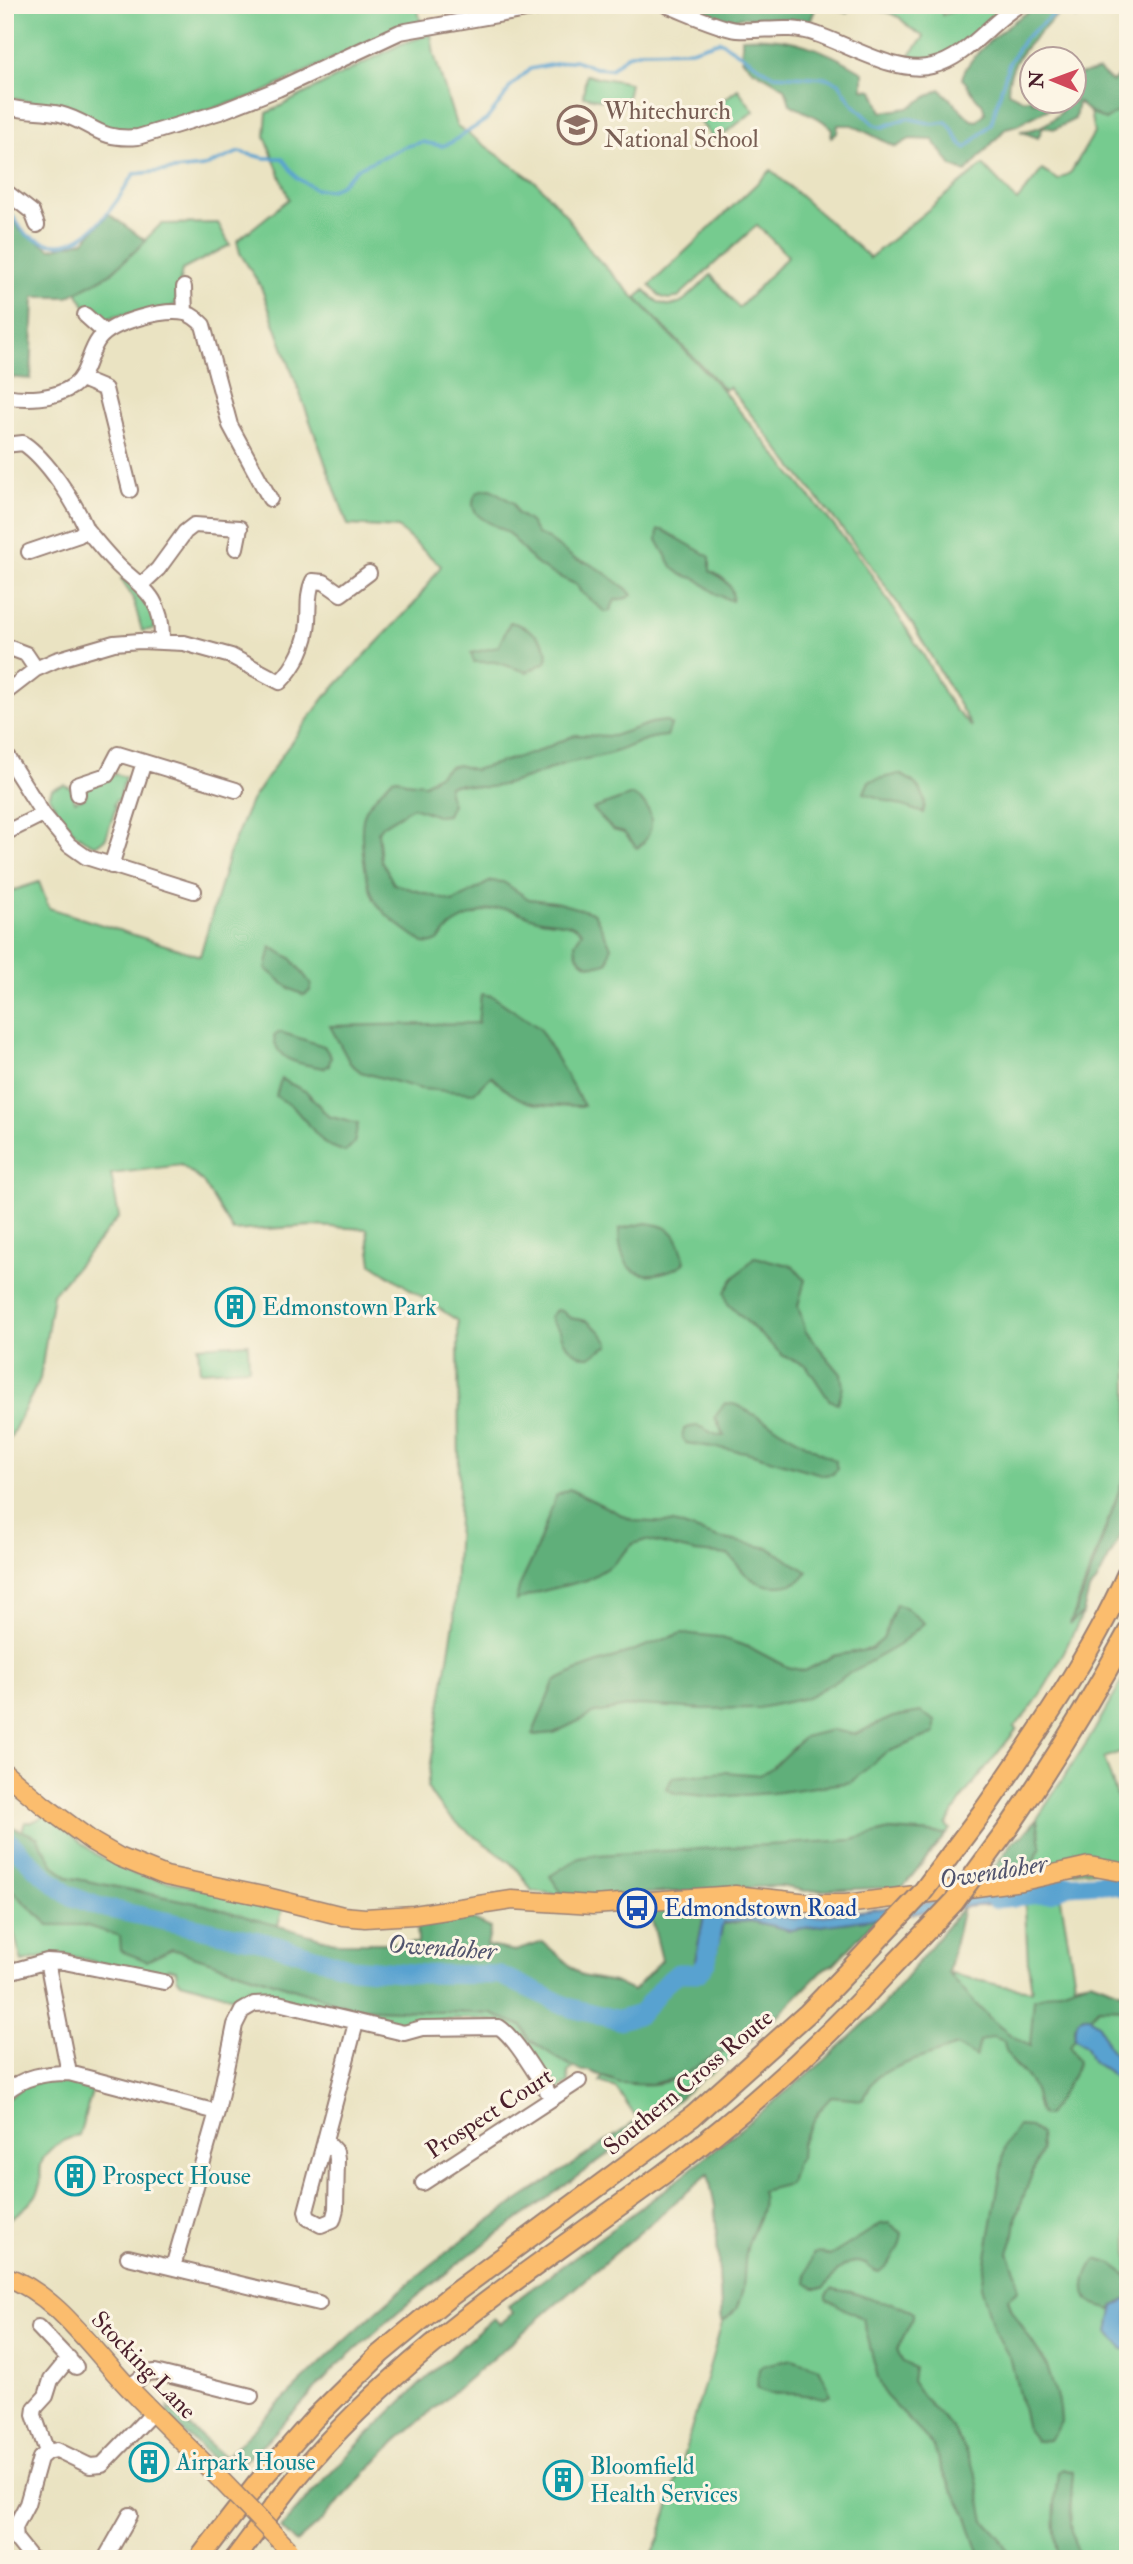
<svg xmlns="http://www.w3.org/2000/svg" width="1133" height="2564" font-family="'IM FELL Double Pica',serif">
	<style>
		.green { fill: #76cb8f; stroke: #60755d; stroke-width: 2 }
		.forest { fill: #60af7a; stroke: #556752; stroke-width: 2 }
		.water { fill: #59a2d0; stroke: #52607e; stroke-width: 2 }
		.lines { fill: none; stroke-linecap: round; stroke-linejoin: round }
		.stream { stroke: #59a2d0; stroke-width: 3.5 }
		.river { stroke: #59a2d0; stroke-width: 19 }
		.minor-casing { stroke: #9a8176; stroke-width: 18 }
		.major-casing { stroke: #9a8176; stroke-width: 21 }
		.highway-casing { stroke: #9a8176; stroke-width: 23 }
		.minor { stroke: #fff; stroke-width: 14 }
		.major { stroke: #fbbd6e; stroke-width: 18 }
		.highway { stroke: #fbbd6e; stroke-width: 19 }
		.major-bridge-casing { stroke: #9a8176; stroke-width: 21; stroke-linecap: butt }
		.highway-bridge-casing { stroke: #9a8176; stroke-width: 23; stroke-linecap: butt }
		.major-bridge { stroke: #fbbd6e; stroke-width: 18 }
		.highway-bridge { stroke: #fbbd6e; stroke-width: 19 }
		.labels { text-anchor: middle; stroke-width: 6; stroke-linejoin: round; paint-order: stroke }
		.education-label { font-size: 24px; fill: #785e54; stroke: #fcf5e5; text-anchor: start }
		.culture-label { font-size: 24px; fill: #0d838f; stroke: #fcf5e5; text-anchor: start }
		.transit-label { font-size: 24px; fill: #164399; stroke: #fcf5e5; text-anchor: start }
		.street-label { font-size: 24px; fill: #4a1f2b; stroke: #fcf5e5 }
		.water-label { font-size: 26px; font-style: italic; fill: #50536d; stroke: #fcf5e5 }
	</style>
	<rect width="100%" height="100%" fill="#fcf5e5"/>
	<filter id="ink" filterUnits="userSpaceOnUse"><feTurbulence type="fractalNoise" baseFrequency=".0143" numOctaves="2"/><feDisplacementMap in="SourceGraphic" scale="14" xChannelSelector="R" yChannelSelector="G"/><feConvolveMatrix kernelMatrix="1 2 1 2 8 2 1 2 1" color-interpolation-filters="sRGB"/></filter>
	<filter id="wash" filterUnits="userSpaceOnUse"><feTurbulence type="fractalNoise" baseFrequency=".00686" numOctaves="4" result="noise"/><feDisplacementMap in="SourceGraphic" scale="28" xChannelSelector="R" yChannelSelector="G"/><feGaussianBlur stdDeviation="1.57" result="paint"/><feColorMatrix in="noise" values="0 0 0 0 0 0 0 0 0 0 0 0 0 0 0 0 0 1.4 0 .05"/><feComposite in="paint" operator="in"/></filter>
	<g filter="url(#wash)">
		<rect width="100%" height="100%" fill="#eae3c2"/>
		<!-- green -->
		<path class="green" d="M5,5h411l5,16 -29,9 -132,64 -111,34 -31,4 -44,-22 -69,-13z
			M825,5h117v10l29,-10h37l-45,39 -21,13 -30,5 -2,-7 14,-18 -14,-9 -11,-11 -12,-5 -36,-5 -4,6z
			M431,34l3,20 22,71 81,58 28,31 27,39 127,133 143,174 62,96 21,39 10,15 17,17 -59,-102 -47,-66 -137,-172 -4,3 -89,-92 9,-8c27,33 43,6 66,-15l28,33 49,-52 -31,-31 -79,72c-14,6 -20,-2 -28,-12l121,-115 98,87 -1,2 115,-94 34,36 25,-31 16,10 13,-8 23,-39 -5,-27 39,-11v1371l-57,156 12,-9c-19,38 -39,86 -69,114l3,2 -53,66 -18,30 4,4 -4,5 -57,-4 -37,10 -289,55 -31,-4c-5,-7 -10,-17 -16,-23 -31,-29 -68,-41 -89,-81l27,-165 5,-131 -1,-170 -86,-57 -5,-35 -55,-3 -79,5 -31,-50 -21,-16 -70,9 8,43 -66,77 -13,85 -35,69v-555l34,-11 10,26 151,48 31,-108 20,-47 33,-49 41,-55 89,-93 27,-38 -43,-38 -50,-3 -87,-238 -21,-34 -3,-12 52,-42 -24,-63 2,-23 134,-69z
			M586,75l44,8 -4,22 -43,-9z
			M738,89l16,22 -39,30 -17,-22z
			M218,223l12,22 -48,25 -6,34 -7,4 -54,8 -12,6c-13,-6 -19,-18 -26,-30l35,-19 49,-49z
			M125,576l27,30 3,23 -13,2 -9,-33 -12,-19z
			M116,774l9,3 -6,23h-3l-2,5 2,2 -10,31 -9,7c-23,-5 -36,-29 -48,-48l3,-8 13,-4 6,3 4,13 10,-3 1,-10z
			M248,1343l1,25 -49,3 -2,-25z
			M1128,1670v79l-24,9 24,71v38l-99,9v-6l12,-24 -4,-27 57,-88z
			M47,1815l50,40 37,19 150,32 -6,19 -14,-2 -59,-18 -138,-28 -13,-12 -17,-28 -15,-6 3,-9h7z
			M1046,1886l14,7 15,90 15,-3 32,12h6v567h-478l10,-22 62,-214 -7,-117 -6,-33 266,-169 -28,-31 56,13 29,4 -4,-26 -4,-74z
			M9,1888l40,37h35l88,24 182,59 138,6 30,12 7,13 45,29 -6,4 1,11 -10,6 -7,-2 -51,-65c-31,-5 -66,-5 -94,6l-143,-33 -9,1 -7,5 -67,-19 -4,-4 -1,-8 -8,-2 -6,8 -5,1 -85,-21 -22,-1 -28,7 -11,-40 -6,-4v-29z
			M761,2032l-30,26 -30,22 1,-7 -63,49 -23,-34 -16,-6 2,-5c24,9 54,11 78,0 17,-9 30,-22 49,-26v-2z
			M60,2077l34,8 -15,50c-15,4 -35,14 -38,30 -2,9 2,18 -3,27 -7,13 -21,22 -33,30v-122c17,-15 33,-19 55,-23z"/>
		<!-- forest -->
		<path class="forest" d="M679,5h138l-7,17 -70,-5 -9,7z
			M1043,5h53l-19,13 3,-11 -15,-1c-22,28 -57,46 -57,86l16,8 7,-2 1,4h30l-45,23 -11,3 -40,44 -14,-6 -19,-26 -23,-1 -14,8 -44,-22h-14l-1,8 -6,4 1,-8c-10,-12 -28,-16 -42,-25l-5,-16 -33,-19 -10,-10v-21c47,-3 81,10 121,34v17l10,1 9,22 26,-4 32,-19 31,31 6,1 8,-8 -3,-10c-10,-6 -11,-17 -20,-24 4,-23 58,-67 81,-74z
			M1128,68v37l-23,15 -17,-9 -10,-9 -3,17 -20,10 -12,-2 -5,11 -18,-7c19,0 39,-12 47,-29h7v-26l25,-6 13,12z
			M5,213l15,17 31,19 33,-8 25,-27 37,27 -35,32 -43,24h-34l-3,82 -26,-2z
			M491,489l22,14 4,10 13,9 7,12 11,5 27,20 13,4 14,8 25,18 5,6 -5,3 -12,2 -5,11 -5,1 -25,-21 -3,-6c-12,-6 -29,-12 -39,-20 -11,-8 -19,-22 -30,-32 -11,-9 -41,-14 -34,-35 3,-9 9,-8 17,-9z
			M658,530h5l47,27v14c13,6 25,15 22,30l-16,-7 -19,-15 -15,-4 -9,-7 -16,-28z
			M510,622c16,3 45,22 36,40l-19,10 -32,-10h-21l-3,-9 27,-6z
			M665,721l6,4 -4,11c-25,2 -30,8 -52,16 -18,6 -40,8 -57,14 -22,9 -44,18 -68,21 -16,2 -29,-6 -41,-1l-1,7 4,11 -5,11 -10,1 -24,-9 -31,19 -4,6 3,28 13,24 59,18 38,-21 12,1 26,17 26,3 39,11 17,34 -3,15c-17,8 -33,1 -33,-19l7,-11c-12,-11 -26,-9 -41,-12 -17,-3 -29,-15 -47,-11 -12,2 -31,9 -41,16 -12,9 -12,21 -30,18 -15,-12 -34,-23 -46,-39 -12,-17 -21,-78 -10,-96 6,-10 17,-20 25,-29l6,-1 7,4 20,2 24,-17 9,-2 16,5 62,-18 39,-17 38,1 38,-13z
			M899,774c16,7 31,20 24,39l-59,-20 5,-12z
			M632,795c23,10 26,38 5,53l-13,-15 -11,-3 -20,-21z
			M271,947l20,11 20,26 -1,7 -6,4 -14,-6 -24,-20z
			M481,994l11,2 47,32 45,78c-43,-1 -61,4 -93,-30l-17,17 -53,-4 -60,-17 -11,-9 -20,-37 148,-3z
			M280,1032l44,14 7,11 -2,8 -5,3c-22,-4 -48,-5 -50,-32z
			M281,1079l26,13 21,24 30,8 -4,19 -9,9 -20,-8 -32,-37 -17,-11z
			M646,1223c29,3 32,13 39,39 -5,6 -12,7 -20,10 -35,10 -46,-11 -46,-43z
			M755,1257l38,9 12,14 -7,26 8,26 35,42 2,13 -5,16 -9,-3 -23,-35 -23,-9 -55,-52 -3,-12 8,-13z
			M556,1310l6,1 8,7 17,3 13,10 9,12v3c-9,2 -14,9 -20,11 -8,1 -21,-9 -25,-15 -1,-2 -3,-8 -4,-11 -4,-5 -8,-7 -10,-14z
			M725,1403l12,2 98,56 2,7 -4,6 -9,1 -78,-23 -60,-9 -4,-6 2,-8c21,-9 22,7 40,7l-9,-19z
			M1128,1466v56l-32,61 -7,7 -6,23 -13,11 12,-27z
			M569,1489l65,32 40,2 45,15 50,10 39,24c-12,18 -44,18 -60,4 -7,-5 -13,-15 -19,-21l-34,-3 -49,-12 -13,4 -21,21 -25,15 -48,12 -23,9 3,-14 14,-29 23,-62z
			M896,1604l10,4 18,15 -25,22 -93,53 -47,10 -56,1 -65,-4 -43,8 -41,20 -22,2 22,-53 22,-11 106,-38 37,4 32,11 36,19 18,4 28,-15 38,-7 12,-10z
			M921,1712l14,9v12l-50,20 -34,29 -79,11 -57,4 -40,-4 -9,-4 7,-12 52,-5 35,3 13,-8 31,-30 27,-7 24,4 38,-17z
			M1037,1819l4,27 -12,24v6l-46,5 31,-40 8,-5z
			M5,1824l32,13 17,28 13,12 138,28 133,38h80l-1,-22 41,-8 33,15 -4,18 28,5 28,-9 39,34 32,6 19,9 29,-31 -13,-52 57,-2 7,4 -9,5 -9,46 19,3 8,-40 29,-3 39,9 88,-13 -44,47 -9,4c-32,31 -52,59 -95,81v2l-14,3 -37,24 -28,6 -32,-1 -29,-12h-9l-23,-12 -29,-20 -7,-13 -30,-12 -138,-6 -182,-59 -25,12 -26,-10 -1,-15 -36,-11h-35l-44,-41z
			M889,1830l57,4 -43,53 -97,4 -26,-5 -175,10 -42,-1 -13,-19 29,-18 18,-3 255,-15z
			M963,1907l-15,66c24,27 48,57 82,73l4,-47 56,-19 32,12 6,-6v23l-30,-1 -8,9 -9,1 -7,9 1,11 -5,8 8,16 -5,14 -26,40 -6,-1c-5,-9 -4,-18 -8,-27 -7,-20 -26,-21 -29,-47l-10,-4 -14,4 -4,16 -19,-11c-17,6 -73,22 -83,34 -5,6 -6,14 -12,20l-31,-3 -11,12 -19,35 -1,14 -5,7 -5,19 -29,7c7,23 -12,39 -15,62 -3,19 0,36 -9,54 -3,6 -10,11 -15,16l-7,-117 -7,-32 -313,268 -74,79 -25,22 -15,-15c66,-76 137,-145 213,-210l6,6 13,-11 -5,-7 158,-117 158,-128 55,-51z
			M703,2072l-2,8 -60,50 -173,126 -69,55 -63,56 -70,75 -23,20 -18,-1 -2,8 -55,-52 -1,-10 58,50c78,-77 155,-155 243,-221 77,-57 160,-104 235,-164z
			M1018,2126l12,1 10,7 1,16 -24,64 -3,20 -6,19 9,22 1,15 -10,8 3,10 36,58 13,42 1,14 -12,18 -13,1 -9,-12 -16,-69 -17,-30 -13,-44 24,-140z
			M889,2223l13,10c-2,17 -10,29 -23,39 -8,-1 -8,-5 -14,-8 -19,-9 -32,13 -41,24h-10l-7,-5 -1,-8 7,-21 6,-2 11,4 51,-32z
			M1096,2259l16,5 16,12v23l-14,6 -2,5c-7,-2 -17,-4 -22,-8 -11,-12 -2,-33 6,-43z
			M832,2289l19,3 28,10 13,1 21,9v6l-16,31 5,12 12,7 -2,13 10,15 31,32 22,42 10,51 14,15 14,23h-32l-15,-45 -25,-46 -8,-23 -48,-50 -7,-17 -15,-59 -36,-20v-4z
			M792,2359l27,9 8,16 3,11 -7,4c-9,-2 -19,-5 -28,-5 -14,-1 -27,2 -38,-7l2,-18 5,-4z
			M1063,2469l10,3c-2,29 -7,60 8,87h-21c-9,-29 -5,-58 -2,-87z"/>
		<!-- water -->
		<path class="water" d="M1018,1891l2,12 -57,4 -173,23 -39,-9 -28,2 -9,41 -19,-2 9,-47 9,-5 18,-1 64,10z
			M1085,2017h5l9,8 8,19 17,24 -4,8 -4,2 -24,-17 -6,-14 -11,-9c-1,-10 -1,-19 10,-21z
			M1128,2299v51l-5,-1 -14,-18 5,-26z"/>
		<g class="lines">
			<!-- stream -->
			<path class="stream" d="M5,209c10,6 13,18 21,25 3,3 10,5 15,7 42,17 74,-36 93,-67l70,-7 35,-15 26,6h17l15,20 18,11 15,1 10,-5 18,-17 46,-21 18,-5 20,4 8,-3 36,-23 17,-21 7,-12 20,-18 45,-9 20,8 16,1 16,-14 15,-4 49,-1 29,-9 53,34 54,3 12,5 13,20 23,22 8,2 24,-9 26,6 13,-2c9,7 9,19 20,26l25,-24 18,-61 15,-24 25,-21 23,-13"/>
			<!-- river -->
			<path class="river" d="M5,1837l32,32 31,26 32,12 168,36 84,25 72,6 76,1 71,33 48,12 21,-6 24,-29 14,-12h20l9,-13 3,-20
				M995,1899l55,-6 18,-8 32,-2 28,5"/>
		</g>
	</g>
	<g filter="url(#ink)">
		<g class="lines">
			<defs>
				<path id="minor" d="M666,5c19,7 52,23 71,25 27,2 52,-6 79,4 33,11 81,41 116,32 35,-8 57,-43 87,-61
					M5,106c18,6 37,4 55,8 32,8 37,27 78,23l82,-25 58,-23 122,-57 155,-27
					M5,191l27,21 5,13
					M184,287l1,26
					M85,315l20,18
					M81,379l24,10 25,101
					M5,396c22,4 49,3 68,-10 15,-11 15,-33 26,-47 14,-18 65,-30 86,-26 8,2 13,7 18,12l27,100 40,74
					M5,445l18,-2c24,16 52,59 63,86
					M29,552l50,-17 7,-6c12,14 24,30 38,42 26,22 39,33 38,70
					M142,584l16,-15 27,-37 9,-7 46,3 -4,20
					M5,646l21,8 10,15
					M5,693l31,-24 20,-9 58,-17 26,-2 44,2 47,13 49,26c16,-16 27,-39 28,-61 1,-13 -1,-28 5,-40l11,1 17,12 28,-21
					M5,754l38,60 26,31 17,12 108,34
					M78,794l-1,-9 30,-10 11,-21 118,36
					M5,833l38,-19
					M111,866l33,-104
					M47,1961l22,112
					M5,1973l42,-12 17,1 100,20
					M5,2093c18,-17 41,-20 64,-20l148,39
					M325,2140l-19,71 2,7 13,7 12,-5 3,-11 1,-50 -1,-7 -11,-12 31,-117
					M423,2183l156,-102
					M128,2257l191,46
					M173,2267l44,-155 18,-87 7,-14 12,-7 24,-1 126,30 18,-5 77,-1c18,12 39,52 53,71
					M38,2327l38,40
					M129,2387l18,-14 8,-1 96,24
					M47,2452l-13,-37 1,-7 11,-12 5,-16 18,-22
					M32,2559l-16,-20 -1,-12 12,-23 13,-46 7,-6 10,-2 33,16 12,-1 51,-53
					M105,2559l25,-44"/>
				<path id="major" d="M5,1773l38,32 50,37 26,15 47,19 97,20 80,20 22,2 49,-3 98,-15 81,5 142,-10 84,9h27l176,-23 67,-15 39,7
					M5,2276c53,19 88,75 126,114 28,29 58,58 87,87"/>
				<path id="highway" d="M984,1810c53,-76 106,-153 144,-238
					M1009,1827c43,-63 83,-128 119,-195
					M199,2559l58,-75 57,-65 66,-65 69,-57 244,-181 115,-103 48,-50
					M235,2559c21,-28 42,-57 64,-84 39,-48 86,-91 133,-130 74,-61 153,-114 230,-170 82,-61 159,-130 228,-206"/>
			</defs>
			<!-- minor casing -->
			<use href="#minor" class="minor-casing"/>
			<!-- major casing -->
			<use href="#major" class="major-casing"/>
			<!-- highway casing -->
			<use href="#highway" class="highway-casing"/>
			<!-- minor -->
			<use href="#minor" class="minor"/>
			<!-- major -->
			<use href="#major" class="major"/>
			<!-- highway -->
			<use href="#highway" class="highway"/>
			<defs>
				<path id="major-bridge" d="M218,2477l70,72"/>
				<path id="highway-bridge" d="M856,1963l65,-69 63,-84
					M890,1969l64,-67 55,-75"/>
			</defs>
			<!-- major-bridge casing -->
			<use href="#major-bridge" class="major-bridge-casing"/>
			<!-- highway-bridge casing -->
			<use href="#highway-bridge" class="highway-bridge-casing"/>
			<!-- major-bridge -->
			<use href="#major-bridge" class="major-bridge"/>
			<!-- highway-bridge -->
			<use href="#highway-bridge" class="highway-bridge"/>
		</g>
	</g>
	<!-- icons -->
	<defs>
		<symbol id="school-ring" viewBox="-11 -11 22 22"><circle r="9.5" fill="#fcf5e5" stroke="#8d6e63" stroke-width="1.5"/><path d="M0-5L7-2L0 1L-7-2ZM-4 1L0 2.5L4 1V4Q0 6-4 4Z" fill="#8d6e63"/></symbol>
		<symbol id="building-ring" viewBox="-11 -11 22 22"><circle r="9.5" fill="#fcf5e5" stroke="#0f9aa8" stroke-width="1.5"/><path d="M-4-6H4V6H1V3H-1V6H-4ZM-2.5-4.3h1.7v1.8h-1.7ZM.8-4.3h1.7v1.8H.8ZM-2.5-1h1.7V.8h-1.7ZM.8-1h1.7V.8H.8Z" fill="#0f9aa8"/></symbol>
		<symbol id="bus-ring" viewBox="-11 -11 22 22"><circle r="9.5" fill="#fcf5e5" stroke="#1a4fb4" stroke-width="1.5"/><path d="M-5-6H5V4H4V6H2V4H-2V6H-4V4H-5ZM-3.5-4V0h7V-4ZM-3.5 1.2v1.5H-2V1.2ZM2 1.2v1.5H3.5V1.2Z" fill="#1a4fb4"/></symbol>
	</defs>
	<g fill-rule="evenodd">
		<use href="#school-ring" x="555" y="103" width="44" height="44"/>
		<use href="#building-ring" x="213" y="1285" width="44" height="44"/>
		<use href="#bus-ring" x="615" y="1886" width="44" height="44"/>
		<use href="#building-ring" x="53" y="2154" width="44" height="44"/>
		<use href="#building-ring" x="127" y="2440" width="44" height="44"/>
		<use href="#building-ring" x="541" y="2458" width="44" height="44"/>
	</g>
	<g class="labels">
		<!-- education labels -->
		<g class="education-label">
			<text x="604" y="119">Whitechurch<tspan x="604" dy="28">National School</tspan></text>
		</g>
		<!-- culture labels -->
		<g class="culture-label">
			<text x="262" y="1315">Edmonstown Park</text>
			<text x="102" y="2184">Prospect House</text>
			<text x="176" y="2470">Airpark House</text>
			<text x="590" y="2474">Bloomfield<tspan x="590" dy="28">Health Services</tspan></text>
		</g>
		<!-- transit labels -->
		<g class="transit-label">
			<text x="664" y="1916">Edmondstown Road</text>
		</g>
		<!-- street labels -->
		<g class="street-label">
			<text transform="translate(688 2082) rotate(-40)" y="8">Southern Cross Route</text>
			<text transform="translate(489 2113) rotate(-33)" y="8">Prospect Court</text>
			<text transform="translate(144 2365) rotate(46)" y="8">Stocking Lane</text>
		</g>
		<!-- water labels -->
		<g class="water-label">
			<text transform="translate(993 1871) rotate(-9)" y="9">Owendoher</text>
			<text transform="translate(442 1947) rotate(4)" y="9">Owendoher</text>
		</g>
	</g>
	<!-- margin -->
	<rect width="1133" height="2564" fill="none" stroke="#fcf5e5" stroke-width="28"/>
	<!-- north arrow -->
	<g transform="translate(1053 80) rotate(271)"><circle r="33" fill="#fcf5e5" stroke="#b59f9b" stroke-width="2"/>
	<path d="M0-5L12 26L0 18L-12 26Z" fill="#d1495b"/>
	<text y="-10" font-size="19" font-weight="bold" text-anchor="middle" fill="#4a1f2b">N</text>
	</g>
</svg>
